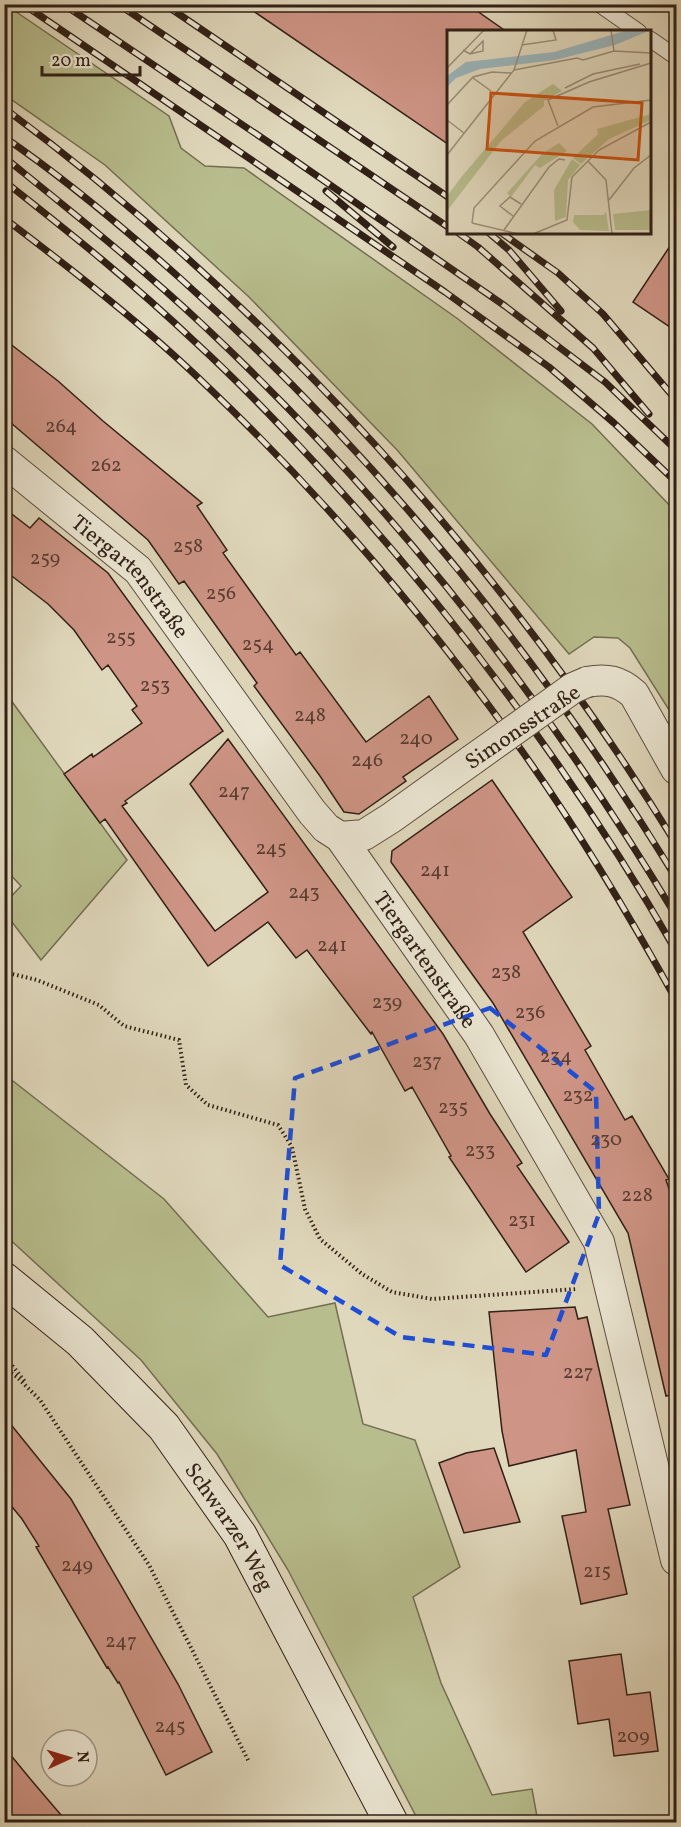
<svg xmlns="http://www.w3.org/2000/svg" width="681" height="1827" font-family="Vollkorn,serif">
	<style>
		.green { fill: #b8bd8d; stroke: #746e52; stroke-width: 1.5 }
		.building { fill: #ce9485; stroke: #302016; stroke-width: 1.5 }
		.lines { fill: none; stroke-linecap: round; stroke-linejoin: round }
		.lane-casing { stroke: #5c4e40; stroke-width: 17 }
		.street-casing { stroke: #5c4e40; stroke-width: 32 }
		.secondary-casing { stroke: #302016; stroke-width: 35 }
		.path { stroke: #302016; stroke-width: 4; stroke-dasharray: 1.5 3; stroke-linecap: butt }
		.lane { stroke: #ebe6d3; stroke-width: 15 }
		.street { stroke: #ebe6d3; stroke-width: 30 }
		.secondary { stroke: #ebe6d3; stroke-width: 33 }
		.rail-casing { stroke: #302016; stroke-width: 7 }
		.rail { stroke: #ebe6d3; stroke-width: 4.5; stroke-dasharray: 14; stroke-linecap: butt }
		.street-bridge-casing { stroke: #5c4e40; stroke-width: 32; stroke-linecap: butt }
		.street-bridge { stroke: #ebe6d3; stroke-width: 30 }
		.marked { fill: none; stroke: #1d4ed8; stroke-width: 4.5; stroke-dasharray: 12 8; stroke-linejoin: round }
		.labels { text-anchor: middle; stroke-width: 4.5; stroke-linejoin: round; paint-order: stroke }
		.number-label { font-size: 20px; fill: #583d32 }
		.street-label { font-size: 22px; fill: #302016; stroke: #ebe6d3 }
		.inset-road { fill: none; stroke: #9a8e7a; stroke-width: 1.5 }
		.view { fill: #cc500e; fill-opacity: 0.15; stroke: #cc500e; stroke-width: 3 }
		.inset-edge { fill: none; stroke: #302016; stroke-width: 3 }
	</style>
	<rect width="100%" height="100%" fill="#e0d8bc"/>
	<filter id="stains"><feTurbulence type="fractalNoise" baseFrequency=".00333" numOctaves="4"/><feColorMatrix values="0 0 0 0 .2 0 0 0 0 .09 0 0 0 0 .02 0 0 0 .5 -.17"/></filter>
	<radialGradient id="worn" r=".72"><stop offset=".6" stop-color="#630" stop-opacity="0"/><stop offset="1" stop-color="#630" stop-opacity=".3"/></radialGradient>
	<!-- green -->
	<path class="green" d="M6,5l163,111 12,32 24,18 39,2 214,151 134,105 84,88v209l-46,-73 -12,-10 -24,-1 -25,17 -171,-203 -149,-154 -144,-132 -100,-70z
		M5,692l122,168 -86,100 -36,-47 -1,-9 17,-18 -16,-17z
		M4,1074l160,125 104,118 67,-14 28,121 52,16 45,127 -47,30 28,86 51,112 40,-6 6,33h-119l-131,-252 -71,-116 -76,-94 -136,-125z"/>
	<!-- building -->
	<path class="building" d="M243,4h224l40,28h-59v112z
		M676,237v94l-43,-29z
		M4,339l54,42 45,40 99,82 -5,3 30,44 -4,3 73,102 4,-3 66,90 63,-46 29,43 -55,38 3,4 -47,33 -15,-2 -24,-36 -66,-90 3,-3 -73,-102 -5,3 -31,-44 -144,-123z
		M4,508l26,20 9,-10 69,55 115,158 -98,70 2,2 -5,3 93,125 53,-39 -78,-108 38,-45 215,295 47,80 32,49 -5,3 52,76 -43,30 -77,-115 2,-1 -39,-69 -7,4 -33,-59 -1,2 -64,-84 -11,8 -28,-36 -60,44 -103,-147 -5,4 -36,-49 28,-20 1,3 49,-34 -10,-13 5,-4 -29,-41 -6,5 -28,-40 -26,-26 -44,-34z
		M492,780l80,117 -49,35 68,114 -6,4 40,70 7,-4 37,63 -3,1 10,29v185l-10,2 -38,-163 -135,-230 -102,-141 1,-11z
		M575,1307l3,12 9,-2 43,188 -22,4 19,85 -46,10 -19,-88 24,-4 -10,-62 -67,16 -7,-35 -13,-119z
		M4,1416l67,83 107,185 34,68 -46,23 -47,-93 -1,1 -10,-16 -1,1 -71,-121 3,-1 -17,-27 -18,-22z
		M494,1448l26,74 -56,11 -25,-70 27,-10z
		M621,1654l6,41 23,-3 8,59 -44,5 -5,-37 -31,5 -9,-63z
		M4,1747l28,34 35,41h-63z"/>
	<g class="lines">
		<defs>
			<path id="lane" d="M599,4l40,28
				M650,39l26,18"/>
			<g id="street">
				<path id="s1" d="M4,461l134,109 174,242 14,16 14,9 139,198 120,207 77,318"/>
				<path d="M587,682c20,-4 32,-1 47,12l42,75"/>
				<path d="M340,837l24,-2 27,-17 81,-58"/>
			</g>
			<g id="secondary">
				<path id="s2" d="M4,1279l76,62 84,86 76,108 151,287"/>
			</g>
		</defs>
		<!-- lane casing -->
		<use href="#lane" class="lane-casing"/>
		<!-- street casing -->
		<use href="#street" class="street-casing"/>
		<!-- secondary casing -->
		<use href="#secondary" class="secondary-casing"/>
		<!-- path -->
		<path class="path" d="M4,972l33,8 62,25 25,21 55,14 7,45 22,20 70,20 14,22 13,62 15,30 42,35 30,18 40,7 145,-10
			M4,1355l22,28
			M4,1368l13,9 23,23 109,165 100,197"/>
		<!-- lane -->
		<use href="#lane" class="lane"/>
		<!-- street -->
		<use href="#street" class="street"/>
		<!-- secondary -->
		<use href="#secondary" class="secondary"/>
		<defs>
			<path id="rail" d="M23,4l422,288 104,75 65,56 62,59
				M63,4l208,140 234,162 100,76 71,68
				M118,4l330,223
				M164,4l284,193
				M4,108c265,197 500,455 672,736
				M4,137c63,43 121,92 178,143 193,173 359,377 494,598
				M4,157c68,55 136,109 200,169 185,173 342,373 472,590
				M4,181c65,51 130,103 190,160 57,52 110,109 162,167 121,137 229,284 320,443
				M326,191l67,56
				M4,218c71,54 141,108 205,170 116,110 220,233 313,363 57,80 107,164 154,249
				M457,232l21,15 115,101 56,66
				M488,232l21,18 52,61
				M500,232l58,41 45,41 73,86"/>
		</defs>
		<!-- rail casing -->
		<use href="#rail" class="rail-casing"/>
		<!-- rail -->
		<use href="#rail" class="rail"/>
		<defs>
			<path id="street-bridge" d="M472,760l101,-72 14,-6"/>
		</defs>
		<!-- street-bridge casing -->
		<use href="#street-bridge" class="street-bridge-casing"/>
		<!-- street-bridge -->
		<use href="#street-bridge" class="street-bridge"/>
	</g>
	<!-- marked area -->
	<path class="marked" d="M490,1008l106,84 3,122 -53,141 -145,-18 -121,-72 15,-187z"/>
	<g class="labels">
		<!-- number labels -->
		<g class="number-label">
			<text x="61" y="432">264</text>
			<text x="106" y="471">262</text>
			<text x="188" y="552">258</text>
			<text x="45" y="564">259</text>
			<text x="221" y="599">256</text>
			<text x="121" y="643">255</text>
			<text x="258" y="650">254</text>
			<text x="155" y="691">253</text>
			<text x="310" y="721">248</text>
			<text x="416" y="744">240</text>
			<text x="367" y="766">246</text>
			<text x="234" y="797">247</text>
			<text x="271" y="854">245</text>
			<text x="435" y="876">241</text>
			<text x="304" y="898">243</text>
			<text x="332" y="951">241</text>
			<text x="506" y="978">238</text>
			<text x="387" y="1008">239</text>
			<text x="530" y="1018">236</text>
			<text x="556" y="1062">234</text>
			<text x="427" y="1067">237</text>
			<text x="578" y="1101">232</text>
			<text x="453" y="1113">235</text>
			<text x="606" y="1145">230</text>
			<text x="480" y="1156">233</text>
			<text x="637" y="1201">228</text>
			<text x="522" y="1226">231</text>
			<text x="578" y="1378">227</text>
			<text x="77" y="1571">249</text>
			<text x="597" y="1577">215</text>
			<text x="121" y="1647">247</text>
			<text x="170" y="1732">245</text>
			<text x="633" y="1742">209</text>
		</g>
		<!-- street labels -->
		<g class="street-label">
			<text dy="8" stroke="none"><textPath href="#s1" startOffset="172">Tiergartenstraße</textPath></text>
			<text transform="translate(522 726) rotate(-34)" y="8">Simonsstraße</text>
			<text dy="8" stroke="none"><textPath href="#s1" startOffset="658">Tiergartenstraße</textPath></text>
			<text dy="8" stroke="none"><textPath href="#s2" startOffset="338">Schwarzer Weg</textPath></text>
		</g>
	</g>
	<!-- overview -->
	<g transform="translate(447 30)">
		<rect width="204" height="204" fill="#e0d8bc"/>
		<path d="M106,54l9,7 -18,10v5l-43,35 -54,70v-15l16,-21 62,-73zM204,84v6l-42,19 -28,25 -8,-6 25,-24 -1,-5zM112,113l8,8 -27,17 -5,-3 -24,32 -4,-4 36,-40zM125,129l8,6 -12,15 -2,37 -11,4 -1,-31zM204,180v20h-36l-2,-16zM159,182l3,19 -29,-1 -7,-8 1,-7h29z" fill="#b8bd8d"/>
		<path d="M181,0h23l-36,15 -60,15 -75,9 -24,9 -9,9v-11l19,-14 88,-10z" fill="#9ab6bd"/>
		<path class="inset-road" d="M164,0l3,21M75,15l34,-5 -3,-10M16,20l7,4 13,-3v-10l-13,13M0,38l37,-38M67,40l63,-12 6,2 31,-9 37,2M26,48l18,13M118,58l28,-14 47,-10M0,75l26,-28 19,-5 19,1M0,90l17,13M111,96l-10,-26 41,-18 62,-19M0,125l67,-85 13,-40M141,131l18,19 6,54M162,170l25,-32 17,-13M66,186l-13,-10 10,-9 11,7M25,193l2,-15 61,-67 58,-34 58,-7M25,193l46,11M57,200l45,-63 10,-8 6,1M86,204l34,-14 5,-43 27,-27 52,-28"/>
		<path class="view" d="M44,63l151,10 -4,57 -151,-11z"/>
		<rect width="204" height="204" class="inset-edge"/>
	</g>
	<!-- margin -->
	<rect width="681" height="1827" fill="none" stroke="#e0d8bc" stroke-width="24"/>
	<rect x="6" y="6" width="669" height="1815" fill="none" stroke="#302016" stroke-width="3"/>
	<rect x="12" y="12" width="657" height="1803" fill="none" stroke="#302016" stroke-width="1.5"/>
	<!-- north arrow -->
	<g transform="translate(69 1758) rotate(86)"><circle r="28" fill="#ebe6d3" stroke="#a09787" stroke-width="1.5"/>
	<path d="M0-4.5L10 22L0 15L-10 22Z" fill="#8f2418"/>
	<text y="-9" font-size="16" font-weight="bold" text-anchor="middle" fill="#302016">N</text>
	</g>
	<!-- scale -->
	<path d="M42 66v9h98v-9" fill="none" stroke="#302016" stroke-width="3"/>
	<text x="51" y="66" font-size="18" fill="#302016" stroke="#ebe6d3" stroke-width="4.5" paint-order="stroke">20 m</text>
	<rect width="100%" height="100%" filter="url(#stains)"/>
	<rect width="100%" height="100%" fill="url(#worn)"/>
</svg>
